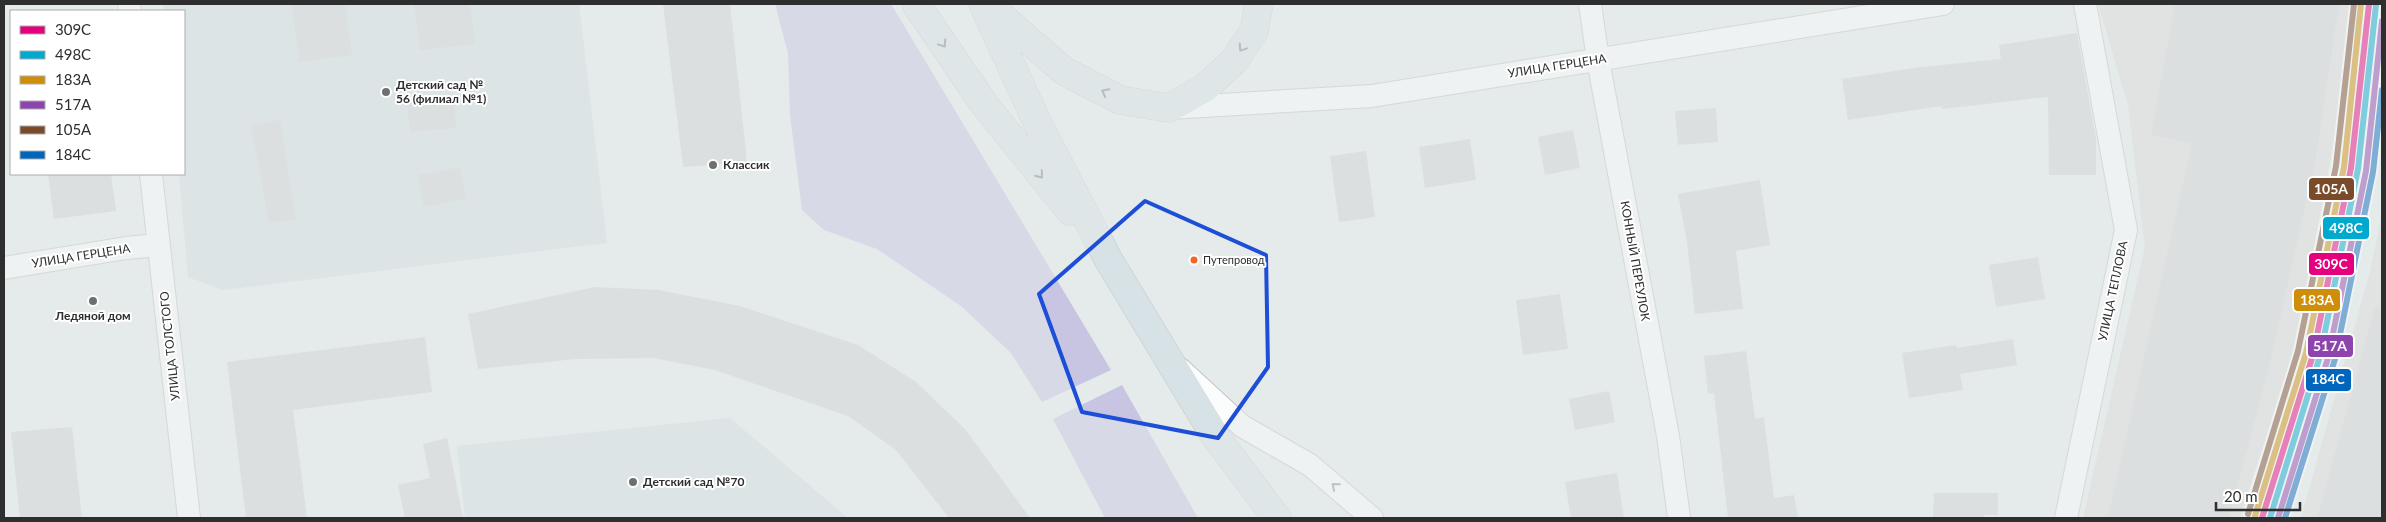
<svg xmlns="http://www.w3.org/2000/svg" width="2386" height="522" font-family="Lato,sans-serif">
	<style>
		.industrial { fill: #d9dbd8 }
		.education { fill: #d1dde0 }
		.green { fill: #c8c5e3 }
		.building { fill: #d0d3d3 }
		.lines { fill: none; stroke-linecap: round; stroke-linejoin: round }
		.street-casing { stroke: #c3c4c3; stroke-width: 24 }
		.primary-casing { stroke: #c4c6c6; stroke-width: 29 }
		.street { stroke: #fbfcfc; stroke-width: 22 }
		.primary { stroke: #d7e2e6; stroke-width: 28 }
		.rail-1-casing { stroke: #fff; stroke-width: 10 }
		.rail-2-casing { stroke: #fff; stroke-width: 10 }
		.rail-3-casing { stroke: #fff; stroke-width: 10 }
		.rail-4-casing { stroke: #fff; stroke-width: 10 }
		.rail-5-casing { stroke: #fff; stroke-width: 10 }
		.rail-6-casing { stroke: #fff; stroke-width: 10 }
		.rail-1 { stroke: #e5007d; stroke-width: 6 }
		.rail-2 { stroke: #00a9ce; stroke-width: 6 }
		.rail-3 { stroke: #cf8e09; stroke-width: 6 }
		.rail-4 { stroke: #8e44ad; stroke-width: 6 }
		.rail-5 { stroke: #7a4b2a; stroke-width: 6 }
		.rail-6 { stroke: #0065bd; stroke-width: 6 }
		.oneway { stroke: #82888a }
		.oneway2 { stroke: #949595 }
		.marked { fill: none; stroke: #1d4ed8; stroke-width: 4; stroke-linejoin: round }
		.poi-dot { fill: #6e7070; stroke: #fff; stroke-width: 2 }
		.bus-dot { fill: #f26522; stroke: #fff; stroke-width: 2 }
		.labels { text-anchor: middle; stroke-width: 4; stroke-linejoin: round; paint-order: stroke }
		.bus-label { font-size: 11px; fill: #2e2e2e; stroke: #fff; text-anchor: start }
		.street-label { font-size: 12px; fill: #2e2e2e; stroke: #fff }
		.poi-label { font-size: 12px; font-weight: bold; fill: #2e2e2e; stroke: #fff; text-anchor: start }
		.line-badge { stroke: #fff; stroke-width: 2 }
		.badge-label { font-size: 14px; text-anchor: middle; font-weight: bold; fill: #fff }
	</style>
	<rect width="100%" height="100%" fill="#e5eaea"/>
	<!-- industrial -->
	<path class="industrial" d="M2098,4h256l-7,68 -55,290 -53,156h-156l62,-271 -17,-142z
		M2382,214v304h-81l70,-250z"/>
	<!-- education -->
	<path class="education" d="M163,4h416l28,239 -384,47 -35,-13 -9,-103h5v-163h-20z
		M730,418l118,100h-383l-8,-72z"/>
	<!-- green -->
	<path class="green" d="M775,4h116l220,366 -69,32 -31,-49 -50,-47 -84,-57 -53,-19 -22,-20 -12,-95 -2,-62z
		M1122,385l76,133h-93l-52,-99z"/>
	<!-- building -->
	<path class="building" d="M292,4h53l7,51 -53,7z
		M414,4h56l5,40 -55,6z
		M663,4h67l17,158 -64,5z
		M2175,4h164l-24,159 -45,200 -41,155h-121l84,-375 -41,-8z
		M2077,33l19,106v36h-47l-1,-78 -106,12 -1,-3 -93,14 -6,-41 79,-12 80,-8 -2,-14z
		M454,99l2,29 -46,4 -3,-30z
		M1716,108l2,34 -40,3 -3,-34z
		M280,120l16,99 -27,4 -18,-98z
		M1573,130l7,38 -35,7 -7,-38z
		M1470,139l6,41 -51,8 -6,-41z
		M1366,151l9,66 -36,5 -9,-66z
		M460,167l6,32 -42,8 -6,-32z
		M48,174h63l5,37 -62,8z
		M1760,180l10,65 -34,6 7,58 -48,5 -8,-72 -9,-48z
		M2038,257l7,42 -49,8 -7,-42z
		M595,287l63,3 82,16 118,39 58,37 49,47 65,89h-81l-53,-68 -48,-34 -133,-46 -62,-12 -78,1 -97,10 -10,-55z
		M1560,294l8,55 -45,6 -7,-55z
		M2375,308l7,1v209h-65z
		M425,337l7,55 -139,18 14,108h-61l-19,-156z
		M2013,339l4,26 -57,9 3,16 -54,8 -7,-45 54,-8 1,3z
		M1746,351l9,68 9,-2 10,81 20,-3 4,23h-70l-14,-125 -6,1 -4,-38z
		M1609,391l6,31 -40,8 -6,-31z
		M72,427l10,91h-62l-9,-86z
		M447,438l16,80h-58l-7,-33 32,-7 -7,-34z
		M1617,473l7,45h-53l-6,-36z
		M1934,493h64v22h-14v3h-51z"/>
	<g class="lines">
		<defs>
			<path id="street" d="M129,4l1,7
				M1590,4l8,56 70,376 11,82
				M1169,108l203,-12 571,-92
				M151,174l38,344
				M4,268l122,-20 32,-3
				M1180,369l62,57 68,39 62,53
				M2066,518l60,-288 -41,-226"/>
			<path id="primary" d="M916,4l68,100 86,107
				M983,4l55,120 70,135 107,177 62,82
				M988,5l76,66 56,29 49,8 37,-21 28,-26 20,-30 5,-27"/>
		</defs>
		<!-- street casing -->
		<use href="#street" class="street-casing"/>
		<!-- primary casing -->
		<use href="#primary" class="primary-casing"/>
		<!-- street -->
		<use href="#street" class="street"/>
		<!-- primary -->
		<use href="#primary" class="primary"/>
		<defs>
			<path id="rail-1" d="M2262,518l51,-163 38,-187 18,-164"/>
			<path id="rail-2" d="M2270,518l50,-162 38,-187 18,-164"/>
			<path id="rail-3" d="M2255,516l51,-163 38,-186 17,-163"/>
			<path id="rail-4" d="M2278,518l50,-160 38,-187 16,-150"/>
			<path id="rail-5" d="M2248,514l50,-163 38,-185 18,-162"/>
			<path id="rail-6" d="M2285,518l50,-159 38,-187 9,-82"/>
		</defs>
		<!-- rail-1 casing -->
		<use href="#rail-1" class="rail-1-casing"/>
		<!-- rail-2 casing -->
		<use href="#rail-2" class="rail-2-casing"/>
		<!-- rail-3 casing -->
		<use href="#rail-3" class="rail-3-casing"/>
		<!-- rail-4 casing -->
		<use href="#rail-4" class="rail-4-casing"/>
		<!-- rail-5 casing -->
		<use href="#rail-5" class="rail-5-casing"/>
		<!-- rail-6 casing -->
		<use href="#rail-6" class="rail-6-casing"/>
		<!-- rail-1 -->
		<use href="#rail-1" class="rail-1"/>
		<!-- rail-2 -->
		<use href="#rail-2" class="rail-2"/>
		<!-- rail-3 -->
		<use href="#rail-3" class="rail-3"/>
		<!-- rail-4 -->
		<use href="#rail-4" class="rail-4"/>
		<!-- rail-5 -->
		<use href="#rail-5" class="rail-5"/>
		<!-- rail-6 -->
		<use href="#rail-6" class="rail-6"/>
	</g>
	<!-- one-way arrows -->
	<defs><path id="oneway-chevron" d="M-2-3.5L2.5 0L-2 3.5" fill="none" stroke-width="1.6" stroke-linecap="round" stroke-linejoin="round" transform="scale(1.25)"/></defs>
	<g class="oneway">
		<use href="#oneway-chevron" transform="translate(943 44) rotate(56)"/>
		<use href="#oneway-chevron" transform="translate(1242 48) rotate(124)"/>
		<use href="#oneway-chevron" transform="translate(1105 92) rotate(-152)"/>
		<use href="#oneway-chevron" transform="translate(1040 175) rotate(51)"/>
	</g>
	<use class="oneway2" href="#oneway-chevron" transform="translate(1335 486) rotate(-139)"/>
	<!-- marked area -->
	<path d="M0 0H2386V522H0ZM1145,201l121,54 2,112 -50,71 -136,-26 -43,-118z" fill="#e5eaea" fill-opacity=".55" fill-rule="evenodd"/>
	<path class="marked" d="M1145,201l121,54 2,112 -50,71 -136,-26 -43,-118z"/>
	<!-- markers -->
	<g class="poi-dot">
		<circle cx="386" cy="92" r="5"/>
		<circle cx="713" cy="165" r="5"/>
		<circle cx="93" cy="301" r="5"/>
		<circle cx="633" cy="482" r="5"/>
	</g>
	<circle class="bus-dot" cx="1194" cy="260" r="4.5"/>
	<g class="labels">
		<!-- bus labels -->
		<g class="bus-label">
			<text x="1203" y="264">Путепровод</text>
		</g>
		<!-- street labels -->
		<g class="street-label">
			<text transform="translate(1557 66) rotate(-9)" y="4">УЛИЦА ГЕРЦЕНА</text>
			<text transform="translate(81 256) rotate(-9)" y="4">УЛИЦА ГЕРЦЕНА</text>
			<text transform="translate(1635 261) rotate(80)" y="4">КОННЫЙ ПЕРЕУЛОК</text>
			<text transform="translate(2113 291) rotate(-78)" y="4">УЛИЦА ТЕПЛОВА</text>
			<text transform="translate(170 346) rotate(-96)" y="4">УЛИЦА ТОЛСТОГО</text>
		</g>
		<!-- poi labels -->
		<g class="poi-label">
			<text x="396" y="89">Детский сад №<tspan x="396" dy="14">56 (филиал №1)</tspan></text>
			<text x="723" y="169">Классик</text>
			<text x="93" y="320" text-anchor="middle">Ледяной дом</text>
			<text x="643" y="486">Детский сад №70</text>
		</g>
	</g>
	<g class="line-badge">
		<rect x="2308" y="177" width="47" height="24" rx="5" fill="#7a4b2a"/>
		<rect x="2322" y="216" width="48" height="24" rx="5" fill="#00a9ce"/>
		<rect x="2308" y="252" width="47" height="24" rx="5" fill="#e5007d"/>
		<rect x="2293" y="288" width="48" height="24" rx="5" fill="#cf8e09"/>
		<rect x="2307" y="334" width="47" height="24" rx="5" fill="#8e44ad"/>
		<rect x="2305" y="368" width="47" height="24" rx="5" fill="#0065bd"/>
	</g>
	<g class="badge-label">
		<text x="2331" y="194">105А</text>
		<text x="2346" y="233">498С</text>
		<text x="2331" y="269">309С</text>
		<text x="2317" y="305">183А</text>
		<text x="2330" y="351">517А</text>
		<text x="2328" y="384">184С</text>
	</g>
	<!-- border -->
	<rect width="2386" height="522" fill="none" stroke="#2e2e2e" stroke-width="10"/>
	<!-- legend -->
	<rect x="10" y="10" width="175" height="165" fill="#ffffff" stroke="#ababab"/>
	<rect x="20" y="26" width="25" height="8" fill="#e5007d" stroke="#ababab"/>
	<text x="55" y="35" font-size="15" fill="#2e2e2e">309С</text>
	<rect x="20" y="51" width="25" height="8" fill="#00a9ce" stroke="#ababab"/>
	<text x="55" y="60" font-size="15" fill="#2e2e2e">498С</text>
	<rect x="20" y="76" width="25" height="8" fill="#cf8e09" stroke="#ababab"/>
	<text x="55" y="85" font-size="15" fill="#2e2e2e">183А</text>
	<rect x="20" y="101" width="25" height="8" fill="#8e44ad" stroke="#ababab"/>
	<text x="55" y="110" font-size="15" fill="#2e2e2e">517А</text>
	<rect x="20" y="126" width="25" height="8" fill="#7a4b2a" stroke="#ababab"/>
	<text x="55" y="135" font-size="15" fill="#2e2e2e">105А</text>
	<rect x="20" y="151" width="25" height="8" fill="#0065bd" stroke="#ababab"/>
	<text x="55" y="160" font-size="15" fill="#2e2e2e">184С</text>
	<!-- scale -->
	<path d="M2216 502v8h84v-8" fill="none" stroke="#2e2e2e" stroke-width="2.5"/>
	<text x="2224" y="502" font-size="15" fill="#2e2e2e" stroke="#ffffff" stroke-width="4" paint-order="stroke">20 m</text>
</svg>
